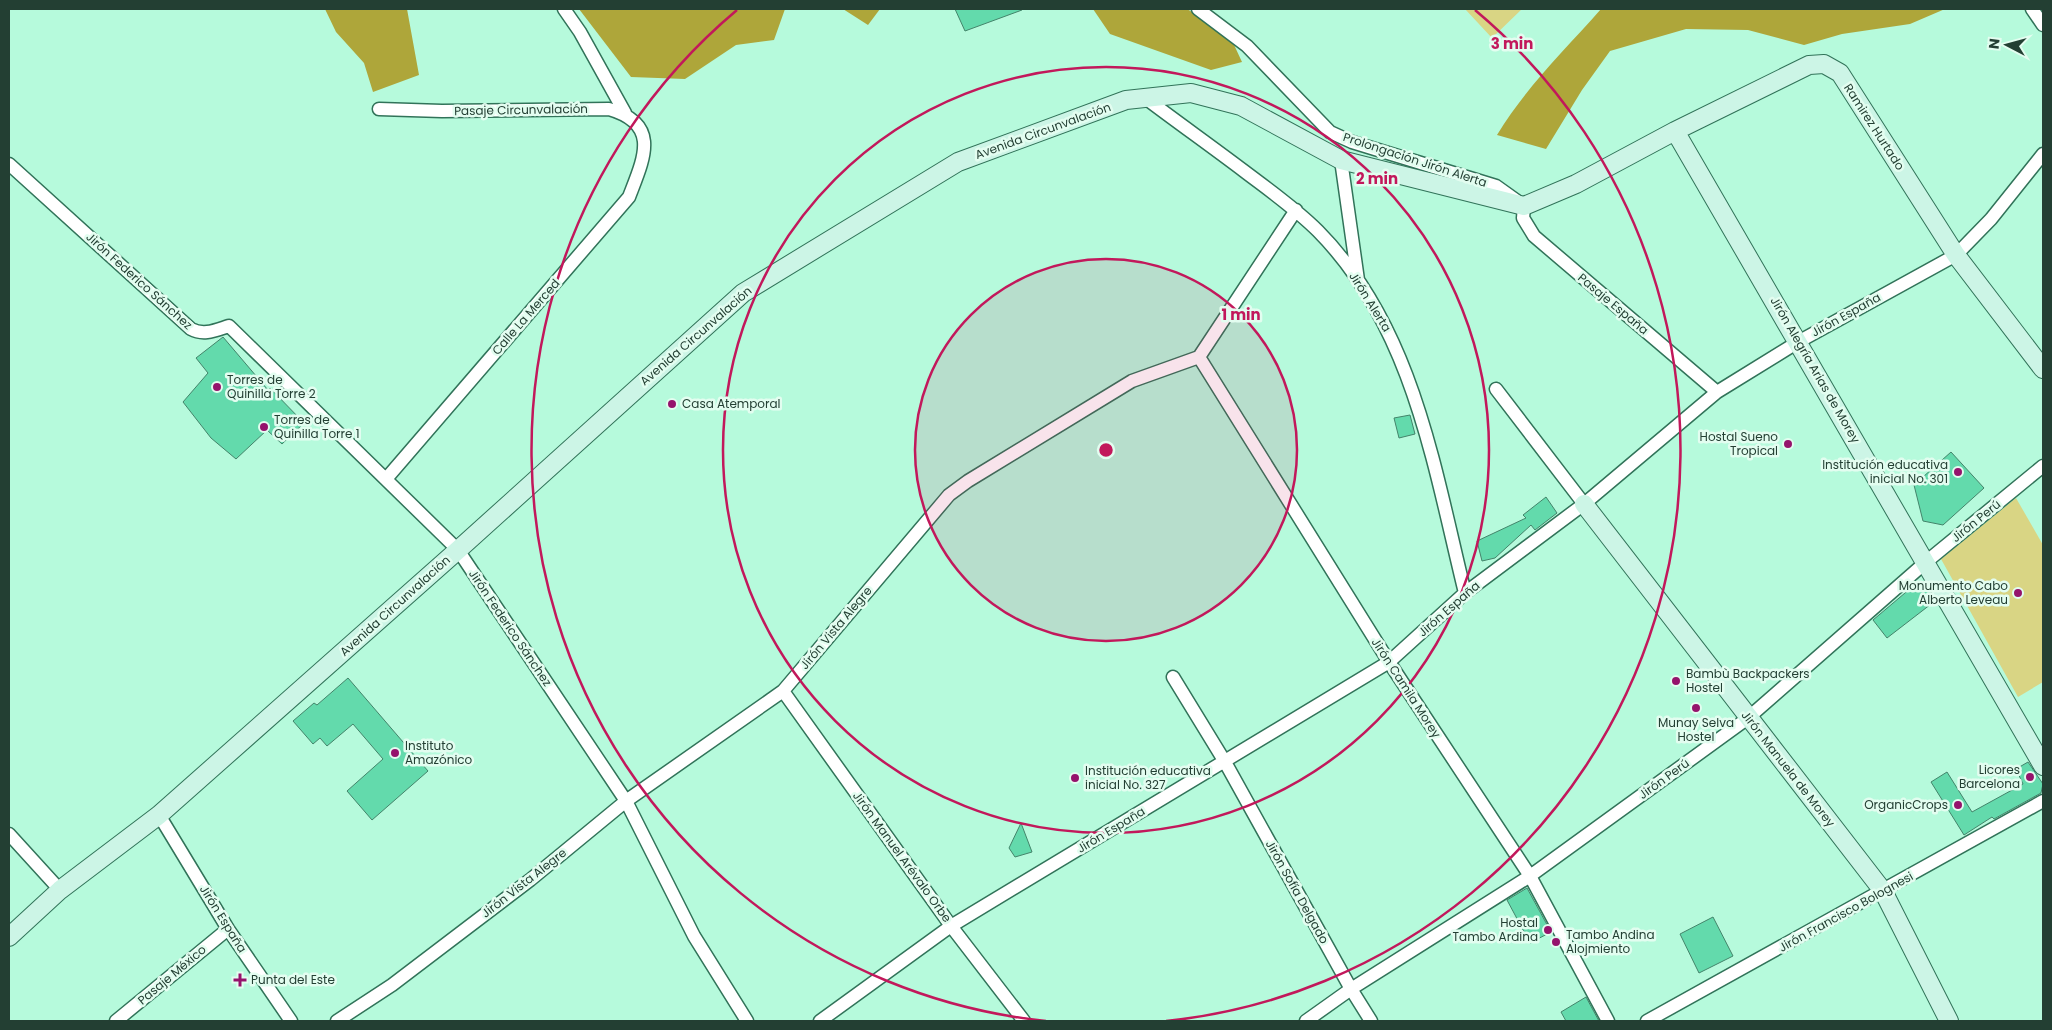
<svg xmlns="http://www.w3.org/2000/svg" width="2052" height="1030" font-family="Poppins,sans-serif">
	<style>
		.green { fill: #d9d584 }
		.forest { fill: #aea63a }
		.building { fill: #63daac; stroke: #43846a }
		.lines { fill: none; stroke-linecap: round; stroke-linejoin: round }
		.street-casing { stroke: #317359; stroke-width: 15 }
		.secondary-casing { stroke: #317359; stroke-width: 20 }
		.street { stroke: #fff; stroke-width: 12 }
		.secondary { stroke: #ccf5e6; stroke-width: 18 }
		.ring { fill: none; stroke: #c2185b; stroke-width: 2.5 }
		.poi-dot { fill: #95136c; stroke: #e3fdf0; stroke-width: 2 }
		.labels { text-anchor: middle; stroke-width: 5; stroke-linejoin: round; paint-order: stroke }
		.street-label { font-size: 12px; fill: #233f33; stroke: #e3fdf0 }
		.poi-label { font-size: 12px; fill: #233f33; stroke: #e3fdf0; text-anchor: start }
		.centre { fill: #c2185b; stroke: #e3fdf0; stroke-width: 2.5 }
		.ring-label { font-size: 15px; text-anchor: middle; font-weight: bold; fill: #c2185b; stroke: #e3fdf0; stroke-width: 5; stroke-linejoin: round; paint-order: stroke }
	</style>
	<rect width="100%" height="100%" fill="#b6fadc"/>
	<!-- green -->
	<path class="green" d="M1465,9h57l-30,29z
		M2016,498l27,47v137l-25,15 -77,-138z"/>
	<!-- forest -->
	<path class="forest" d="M325,9h82l12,66 -46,17 -9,-29 -28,-31z
		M579,9h206l-11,31 -38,5 -51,34 -54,-2z
		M843,9h37l-12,16z
		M1093,9h94l42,25 13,28 -31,8 -101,-36z
		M1601,9h344l-35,15 -68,10 -38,11 -56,-15 -62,-1 -76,22 -28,39 -36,59 -49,-14c29,-48 68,-85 104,-126z"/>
	<!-- building -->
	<path class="building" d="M955,9h67v1l-57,21z
		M223,337l45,53 2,-2 34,35 -22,21 -15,-14 -31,29 -25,-21 -28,-36 25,-29 -12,-15z
		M1410,415l5,19 -16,4 -5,-20z
		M1951,452l33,36 -41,37 -20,-4 -9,-36z
		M1546,497l11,16 -22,17 -4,-5 -36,33 -13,3 -5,-20 49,-23 -3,-3z
		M1918,582h6l11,19 -48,37 -14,-18z
		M348,678l80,93 -56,49 -25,-29 36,-32 -30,-35 -26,22 -7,-8 -7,6 -20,-23 21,-18 3,2z
		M2028,762l15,22 -2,9 -47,26 -2,-2 -28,18 -33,-53 16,-10 25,40 51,-28 -7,-15z
		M1021,823l11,29 -17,5 -6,-9z
		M1527,888l24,44 -21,11 -23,-43z
		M1713,917l20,39 -34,17 -19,-39z
		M1586,997l13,24h-33l-5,-9z"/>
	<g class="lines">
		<defs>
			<path id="street" d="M564,9l16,23 45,81
				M1198,9l49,37 83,86 22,10 144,44 28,20 -1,12 11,18 183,156
				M2032,9l11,16
				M1144,97c33,25 67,49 100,74 25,19 51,37 74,60 95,96 116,236 147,362
				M379,109l63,2 167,-2c52,15 35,49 20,88l-243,282
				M1341,160l17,120
				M9,164l182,165c13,7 25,1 38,-3l229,224 168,251 68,135 53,85
				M1199,357l190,305 141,214 78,145
				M1496,389l88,115
				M1173,677l52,85 126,227 20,32
				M783,691l168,235 73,95
				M159,815l69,114 63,92
				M9,834l51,56
				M116,1021l112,-92
				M337,1021l55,-36 138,-105 96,-79 157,-110 166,-196 19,-14 164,-100 67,-24 97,-147
				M820,1021l131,-95 438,-264 76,-69 119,-89 133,-112 81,-50 158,-87 35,-36 52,-65
				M1306,1021l45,-32 179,-113 218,-158 178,-156 117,-96
				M1647,1021l396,-220"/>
			<path id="secondary" d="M1675,131l368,635
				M1584,504l299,387 66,130
				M9,937l51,-47 99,-75 299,-265 285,-257 215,-131 168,-62 65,-7 50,13 100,54 183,46 52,-22 99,-53 134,-66 15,-1 16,9 116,182 87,114"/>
		</defs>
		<!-- street casing -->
		<use href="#street" class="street-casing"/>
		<!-- secondary casing -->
		<use href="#secondary" class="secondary-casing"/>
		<!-- street -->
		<use href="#street" class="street"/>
		<!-- secondary -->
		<use href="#secondary" class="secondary"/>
	</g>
	<!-- distance rings -->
	<circle cx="1106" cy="450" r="191" fill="#c2185b" fill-opacity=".12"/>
	<g class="ring">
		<circle cx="1106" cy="450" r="191"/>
		<circle cx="1106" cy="450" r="383"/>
		<path d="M1046 1021A574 574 0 0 1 737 10M1475 10A574 574 0 0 1 1166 1021"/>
	</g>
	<!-- markers -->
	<g class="poi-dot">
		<circle cx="217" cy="387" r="5"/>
		<circle cx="672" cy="404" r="5"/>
		<circle cx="264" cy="427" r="5"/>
		<circle cx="1788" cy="444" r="5"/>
		<circle cx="1958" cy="472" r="5"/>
		<circle cx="2018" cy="593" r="5"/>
		<circle cx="1676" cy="681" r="5"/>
		<circle cx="1696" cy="708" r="5"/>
		<circle cx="395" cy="753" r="5"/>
		<circle cx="2030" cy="777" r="5"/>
		<circle cx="1075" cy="778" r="5"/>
		<circle cx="1958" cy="805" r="5"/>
		<circle cx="1548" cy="930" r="5"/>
		<circle cx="1556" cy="942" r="5"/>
		<path d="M237.5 972.5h5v5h5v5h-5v5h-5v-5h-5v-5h5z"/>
	</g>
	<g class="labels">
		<!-- street labels -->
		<g class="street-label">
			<text transform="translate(521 110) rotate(-1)" y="4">Pasaje Circunvalación</text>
			<text transform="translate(1874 127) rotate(57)" y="4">Ramirez Hurtado</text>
			<text transform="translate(1043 131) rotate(-20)" y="4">Avenida Circunvalación</text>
			<text transform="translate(1415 160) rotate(18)" y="4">Prolongación Jirón Alerta</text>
			<text transform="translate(139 281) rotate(42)" y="4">Jirón Federico Sánchez</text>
			<text transform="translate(1370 302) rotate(58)" y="4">Jirón Alerta</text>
			<text transform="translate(1613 304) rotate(40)" y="4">Pasaje España</text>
			<text transform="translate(1846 315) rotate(-29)" y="4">Jirón España</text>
			<text transform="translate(526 317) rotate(-49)" y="4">Calle La Merced</text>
			<text transform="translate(696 336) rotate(-41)" y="4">Avenida Circunvalación</text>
			<text transform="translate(1815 370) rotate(60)" y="4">Jirón Alegría Arias de Morey</text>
			<text transform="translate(1976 521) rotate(-39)" y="4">Jirón Perú</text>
			<text transform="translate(395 606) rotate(-42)" y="4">Avenida Circunvalación</text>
			<text transform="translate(1449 609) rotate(-41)" y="4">Jirón España</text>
			<text transform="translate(510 628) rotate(56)" y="4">Jirón Federico Sánchez</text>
			<text transform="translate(836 628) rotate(-50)" y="4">Jirón Vista Alegre</text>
			<text transform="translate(1406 688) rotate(57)" y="4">Jirón Camila Morey</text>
			<text transform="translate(1788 769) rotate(52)" y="4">Jirón Manuela de Morey</text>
			<text transform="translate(1664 779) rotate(-36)" y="4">Jirón Perú</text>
			<text transform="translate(1111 830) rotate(-31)" y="4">Jirón España</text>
			<text transform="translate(902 857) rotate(54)" y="4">Jirón Manuel Arévalo Orbe</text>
			<text transform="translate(524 883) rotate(-38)" y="4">Jirón Vista Alegre</text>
			<text transform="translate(1297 892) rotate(61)" y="4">Jirón Sofía Delgado</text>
			<text transform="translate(1846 912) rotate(-29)" y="4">Jirón Francisco Bolognesi</text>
			<text transform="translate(223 919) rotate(58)" y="4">Jirón España</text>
			<text transform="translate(172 975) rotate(-40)" y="4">Pasaje México</text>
		</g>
		<!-- poi labels -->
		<g class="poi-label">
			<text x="227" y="384">Torres de<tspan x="227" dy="14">Quinilla Torre 2</tspan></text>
			<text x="682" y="408">Casa Atemporal</text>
			<text x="274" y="424">Torres de<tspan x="274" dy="14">Quinilla Torre 1</tspan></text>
			<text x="1778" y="441" text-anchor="end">Hostal Sueno<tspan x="1778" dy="14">Tropical</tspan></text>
			<text x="1948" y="469" text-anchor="end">Institución educativa<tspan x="1948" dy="14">inicial No. 301</tspan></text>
			<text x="2008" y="590" text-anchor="end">Monumento Cabo<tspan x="2008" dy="14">Alberto Leveau</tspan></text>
			<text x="1686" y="678">Bambù Backpackers<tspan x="1686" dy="14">Hostel</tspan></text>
			<text x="1696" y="727" text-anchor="middle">Munay Selva<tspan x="1696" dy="14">Hostel</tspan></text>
			<text x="405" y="750">Instituto<tspan x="405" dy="14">Amazónico</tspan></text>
			<text x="2020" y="774" text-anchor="end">Licores<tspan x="2020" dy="14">Barcelona</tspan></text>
			<text x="1085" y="775">Institución educativa<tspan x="1085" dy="14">inicial No. 327</tspan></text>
			<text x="1948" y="809" text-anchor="end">OrganicCrops</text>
			<text x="1538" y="927" text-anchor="end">Hostal<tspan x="1538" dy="14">Tambo Ardina</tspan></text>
			<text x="1566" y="939">Tambo Andina<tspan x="1566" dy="14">Alojmiento</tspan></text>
			<text x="251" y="984">Punta del Este</text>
		</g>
	</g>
	<circle cx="1106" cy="450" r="8" class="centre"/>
	<g class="ring-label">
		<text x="1512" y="49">3 min</text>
		<text x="1377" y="184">2 min</text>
		<text x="1241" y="320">1 min</text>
	</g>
	<!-- border -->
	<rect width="2052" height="1030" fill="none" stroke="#233f33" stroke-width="20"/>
	<!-- north arrow -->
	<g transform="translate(2007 45) rotate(276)" stroke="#e3fdf0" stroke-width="4" paint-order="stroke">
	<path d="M0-4L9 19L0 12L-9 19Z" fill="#233f33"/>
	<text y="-8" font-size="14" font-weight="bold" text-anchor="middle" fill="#233f33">N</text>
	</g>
</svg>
